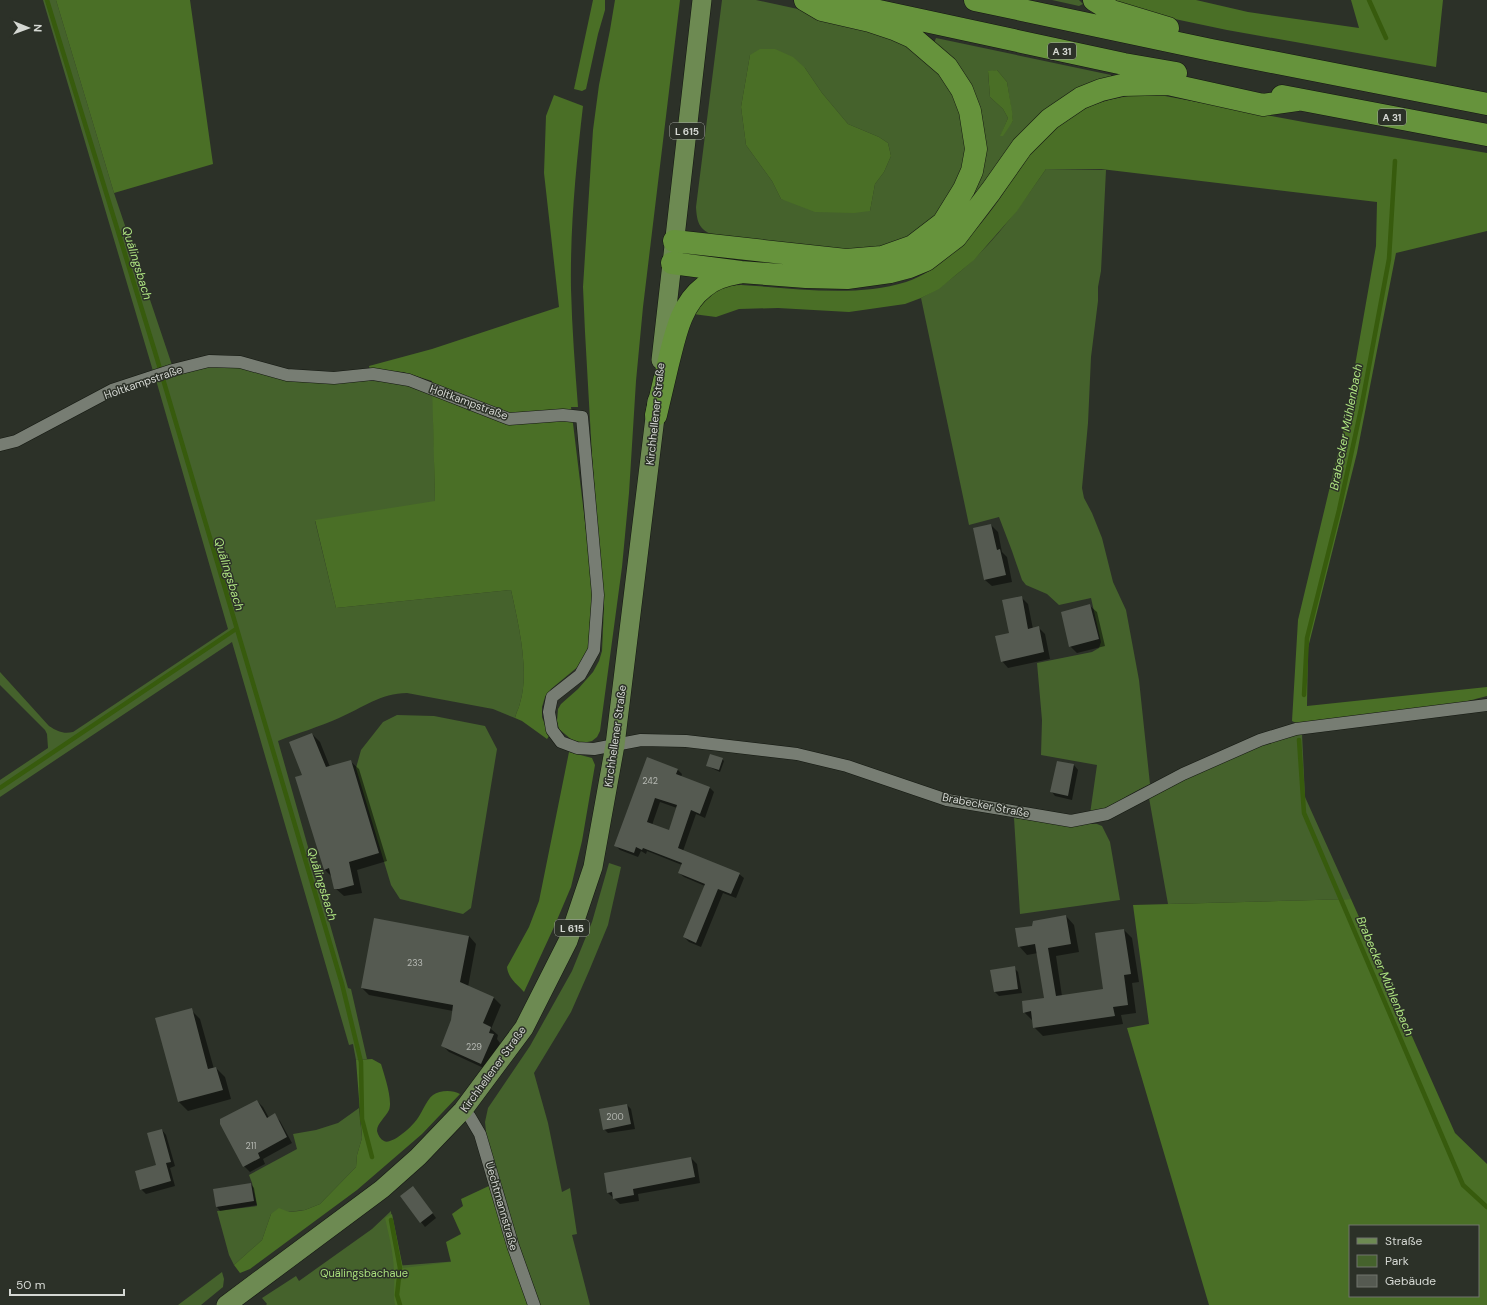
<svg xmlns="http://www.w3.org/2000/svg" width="1487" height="1305" font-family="'DM Sans',sans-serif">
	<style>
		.green { fill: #45622c; fill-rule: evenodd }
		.forest { fill: #4a6f26; fill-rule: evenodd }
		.shadow { fill: #0007; fill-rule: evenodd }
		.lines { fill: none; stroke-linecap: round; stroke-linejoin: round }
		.stream { stroke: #375b0d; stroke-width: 4.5 }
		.building { fill: #555a51; fill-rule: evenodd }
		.minor-casing { stroke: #141811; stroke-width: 13 }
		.primary-casing { stroke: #141811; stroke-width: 20 }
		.motorway-casing { stroke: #141811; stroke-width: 23 }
		.minor { stroke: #777d73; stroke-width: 12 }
		.primary { stroke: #6d8a52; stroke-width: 19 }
		.motorway { stroke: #66933c; stroke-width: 22 }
		.labels { text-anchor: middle; stroke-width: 3; stroke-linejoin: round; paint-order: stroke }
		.number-label { font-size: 9px; fill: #b5b8b2 }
		.shield { fill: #2c3128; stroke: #a2a6a0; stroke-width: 1 }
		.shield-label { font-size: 10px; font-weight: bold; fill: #d5d8d3 }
		.street-label { font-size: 11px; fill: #d5d8d3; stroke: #2c3128 }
		.park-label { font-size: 11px; fill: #a9df7c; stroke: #2c3128 }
		.water-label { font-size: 12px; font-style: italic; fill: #aee481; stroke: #2c3128 }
	</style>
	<rect width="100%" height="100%" fill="#2c3128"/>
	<!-- green -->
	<path class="green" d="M43,0h13l58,193 58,172 -19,6z
		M722,0h34l88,19 55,18 48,38 21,67 -3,24 -13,36 -51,42 -49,10 -131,-16c-19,-7 -24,-10 -25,-31zM750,55l55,13 17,25 26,31 31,13 9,6 3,13 -7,16 -9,12 -5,27 -89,-12 -9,-18 -26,-36 -5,-38z
		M1052,0h27l4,4 -4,2z
		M936,38l175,37v4l-12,3 -137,136 22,-64v-23l-4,-25 -17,-35 -13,-15 -16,-13zM997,70l10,12 6,39 -12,14 7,-17 -5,-9 -13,-12 -2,-25z
		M1046,169l60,1 -5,101 -3,16v14l-7,56 -3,66 -6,65 2,10 8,15 10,25 11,44 13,28 13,70 11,104c-21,9 -38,24 -60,30l7,-49 -56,-10 1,-35 -5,-57 55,-11 7,-4 2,-6 -10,-44 -32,7 -12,-11 -21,-9 -4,-5 -10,-29 -13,-34 -30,8 -48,-227c54,-28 91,-80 125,-129z
		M213,366h12l122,16c18,-1 38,-2 56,2 10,2 20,6 30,9l2,109 -120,19 21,87 175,-18c7,32 19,81 9,113 -1,5 -4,10 -5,15l-22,-9 -86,-16c-26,0 -45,15 -68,25 -20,9 -41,15 -61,23l70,247 3,1 16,70 -11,1 -3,-16 -4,1 -117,-403 -232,155v-17l48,-32 -1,-14 -2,-4 -45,-45v-13l49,54c9,6 15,8 24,6l155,-103 -72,-249z
		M397,715l37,1 51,10 12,23 -26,159 -8,6 -63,-15 -9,-14 -35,-117 5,-18 22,-28z
		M1302,733l3,64 46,102 -183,5 -19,-106c49,-27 99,-51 153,-65z
		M1014,818l37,5 46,1 5,2 8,16 10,58 -100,14z
		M609,863l12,4 -13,58 -19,46 -18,41 -37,61 14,50 14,69 8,-4 7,46 -5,1 18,70h-50l-21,-60 -32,-104 -2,-19 3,-14 42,-62 42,-75 20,-49z
		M359,1108l3,30 -5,17 -1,12 -36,37 -15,6 -34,4 -9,26 -28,25 -5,-10 -12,-44 40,-5 -5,-23 -3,-8 48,-26 -4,-15 23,-4 22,-7z
		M391,1211l4,55 114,-9 16,48h-259l1,-1 -5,-6 34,-22 3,5 73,-52z
		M222,1272l2,7 -1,8 -22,18h-23z"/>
	<!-- forest -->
	<path class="forest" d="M56,0h134l23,164 -99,29z
		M593,0h12v10l-7,24 -12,55 -4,2 -8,-2z
		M615,0h65l-37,307 -7,74 -7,112 -7,74 -22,164 -3,6 -5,4 -9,2 -11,-3 -13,-11 -2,-8 1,-12 3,-5 17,-15 15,-17 6,-11 3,-10 2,-45 -12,-150 -7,-124 -2,-45 10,-157 6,-45 11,-55z
		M1111,0h85l52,12 111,16 -8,-28h92l-7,67 -209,-37 -76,-16z
		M760,49h15l18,8 12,11 17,25 26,31 31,13 9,6 3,13 -7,16 -9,12 -5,27 -16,2 -39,-1 -34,-13 -9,-18 -26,-36 -5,-38 9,-52z
		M997,70l10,12 5,29 1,10 -10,15h-3l8,-18 -5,-9 -13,-12 -2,-26z
		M554,95l29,11c-7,60 -13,122 -12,183 1,39 4,79 7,118h-7l22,181 -2,51 -4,16 -7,10 -29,24 -6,8 -3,10v10l7,19 -2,3 -25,-18 -7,-3c1,-5 4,-10 5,-15 10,-32 -2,-81 -9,-113l-175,18 -21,-88 120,-19 -3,-120 -29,-9 -33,-2 -1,-4 63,-17 127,-42 -15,-134 2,-57z
		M1133,95l32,1 144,27 178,30v78l-91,22 -39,200 -49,195 -1,58 180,-19v9l-23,6 -168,21 -4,-2 6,-101 46,-192 32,-182 1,-44 -276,-33h-55l-29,42 -43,49 -35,29 -18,9 -16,6 -56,8 -71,-4 -39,1 -23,8 -23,-3c16,-21 21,-28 48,-29 53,3 114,13 165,-3 38,-13 70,-50 92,-81 7,-9 12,-19 18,-28 10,-17 31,-40 47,-51 24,-17 42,-22 70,-27z
		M569,752l23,6 3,7 -13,76 -11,46 -17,40 -30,65c-7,-8 -16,-14 -17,-25l22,-40 10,-26z
		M1351,899l104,234 32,31v141h-278l-82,-277 22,-4 -16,-119zM1350,1226h128v70h-128z
		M372,1059l9,5c3,10 12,36 8,46 -3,7 -12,13 -12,21 1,4 3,8 7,10 7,4 25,-12 30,-18 7,-7 12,-23 19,-28 7,-5 20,-5 27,-1l-38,40 -65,56 -107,79 -10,4 -6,-8 28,-25 9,-26 8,-6 10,4 10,-1 6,-1 15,-6 36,-37 1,-12 5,-17 -6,-78z
		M491,1185l38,120h-134c-2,-10 0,-21 -1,-31 0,-20 -5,-38 -9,-56l7,-4 11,54 48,-6 -5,-20 15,-8 -9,-20 11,-8 -2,-7z"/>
	<!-- shadow -->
	<path class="shadow" d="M991,525l7,7 4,20 5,5 5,25 -20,4 -7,-6z
		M1021,597l7,7 5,25 6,-1 6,6 5,25 -42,9 -6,-7z
		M1090,606l7,6 8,34 -28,7 -7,-7z
		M312,734l8,8 10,25 20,-6 9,8 28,92 -30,9 5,23 -18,3 -9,-8 -3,-11 -8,-8 -21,-93z
		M722,759l2,2 -4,11 -13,-6z
		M1074,765l4,5 -6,30 -17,-4 -4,-5z
		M677,769l5,5 -1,3 29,11 4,4 -9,26 -9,-4 -13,37 56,23 5,4 -8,20 -13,-5 -22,54 -12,-5 -5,-5 21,-51 -21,-9 -5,-4 3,-8 -35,-14 -1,3 -5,-3 -3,6 -18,-7 -4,-4zM660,802l17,6 -8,24 -17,-7z
		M1066,916l8,9 5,27 -23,4 6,40 42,-6 20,-60 8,8 7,44 -7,1 4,30 -15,2 2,9 -80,12 -9,-9 -1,-6 -9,-9 21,-13 -7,-46 -11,2 -8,-9 14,-19z
		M469,936l7,8 -8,43 26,11 7,7 -10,24 7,6 -1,4 3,4 -12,27 -39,-18 -7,-7 10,-25 1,-9 -84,-16 -7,-7z
		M1014,968l4,4 4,21 -23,3 -4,-4z
		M191,1010l9,9 14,50 2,-1 9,9 6,22 -43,12 -9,-9 -23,-83z
		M257,1101l6,6 6,11 5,-3 6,6 12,22 -29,16 2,5 -15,8 -6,-6z
		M627,1105l4,4 4,20 -27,4 -4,-4z
		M162,1130l4,5 9,31 -5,2 5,18 -29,8 -5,-5 16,-23z
		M691,1158l6,6 3,19 -62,11 1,7 -19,3 -12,-11z
		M251,1184l3,4 3,17 -37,6 -3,-4z
		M417,1192l19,26 -11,9 -4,-5z"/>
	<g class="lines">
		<!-- stream -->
		<path class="stream" d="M47,0l108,352 187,632 19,78 1,57 10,38
			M1369,0l17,38
			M1304,695l3,-57 32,-128 22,-101 28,-150 6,-98
			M1299,740l5,73 159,372 24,22
			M0,788l236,-159
			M391,1220l9,48 -3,27 3,10"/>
	</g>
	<!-- building -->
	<path class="building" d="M991,524l6,26 3,-1 6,26 -22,5 -11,-52z
		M1022,596l6,33 11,-3 5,26 -43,10 -6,-26 14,-3 -7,-33z
		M1090,604l9,35 -30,8 -8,-35z
		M312,733l14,34 25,-7 28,93 -30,9 5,23 -15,4h-5l-5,-21 -5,2 -29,-93 7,-2 -13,-33z
		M710,754l13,4 -4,12 -13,-4z
		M647,757l31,12 -2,5 34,13 -10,27 -9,-4 -13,38 62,25 -9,21 -13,-5 -22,54 -13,-6 22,-53 -27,-11 4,-10 -39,-15 -1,2 -6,-3 -2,6 -20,-7zM655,798l22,7 -8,25 -22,-8z
		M1057,761l17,3 -6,32 -18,-4z
		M1066,915l5,29 -23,4 8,48 47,-7 -8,-56 29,-4 7,45 -7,1 4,30 -15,2 2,9 -82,12 -2,-17 -8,2 -1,-12 22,-3 -9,-54 -17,3 -3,-19 17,-2 1,-5z
		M374,918l95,18 -9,46 34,15 -11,26 8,4 -2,6 5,1 -13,30 -40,-18 10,-26 2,-15 -92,-17z
		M1015,966l3,23 -24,3 -4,-22z
		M192,1008l16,61 8,-2 7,23 -45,12 -23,-84z
		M257,1100l10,18 8,-5 12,24 -29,16 2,5 -17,9 -23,-43v-5z
		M627,1104l4,20 -28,6 -4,-21z
		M162,1129l9,33 -5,1 5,18 -31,9 -5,-19 21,-6 -9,-32z
		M691,1157l4,20 -62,12 1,6 -21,4 -1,-7 -5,1 -3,-20z
		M251,1183l3,18 -38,6 -3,-18z
		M413,1186l20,27 -13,10 -20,-27z"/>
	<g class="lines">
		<defs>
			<path id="minor" d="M0,445l16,-4 96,-51 61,-20 36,-9 31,1 47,13 47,3 39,-4 36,6 100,39 54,-4 19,2 16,178 -4,55 -14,25 -28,22 -3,15 3,18 9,12 16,6 17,1 47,-9 45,1 111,13 50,12 100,34 124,21 36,-7 76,-40 77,-34 36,-11 191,-24
				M463,1110l7,7 10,17 33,112 21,59"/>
			<path id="primary" d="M661,360l41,-360
				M226,1305l156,-116 36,-32 45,-47 61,-82 44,-87 25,-74 22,-122 42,-344"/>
			<path id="motorway" d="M828,0l296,64 52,9
				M975,0l236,50 276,54
				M1094,0l18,11 56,17
				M1282,96l205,39
				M674,241l172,19 36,-3 31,-11 30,-23 21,-34 8,-18 4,-22 -6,-38 -8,-21 -15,-23 -35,-30 -18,-8 -24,-8 -48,-11 -17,-10
				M672,263l69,9 65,5 41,1 43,-6 19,-5 17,-7 30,-23 35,-46 31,-44 28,-28 31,-21 20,-8 21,-5 46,-1 95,21 34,-5
				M656,415c4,-17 8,-34 12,-51 7,-27 12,-59 36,-77 9,-8 22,-12 34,-14"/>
		</defs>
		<!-- minor casing -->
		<use href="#minor" class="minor-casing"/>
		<!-- primary casing -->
		<use href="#primary" class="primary-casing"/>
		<!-- motorway casing -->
		<use href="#motorway" class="motorway-casing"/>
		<!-- minor -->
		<use href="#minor" class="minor"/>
		<!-- primary -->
		<use href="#primary" class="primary"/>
		<!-- motorway -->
		<use href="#motorway" class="motorway"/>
	</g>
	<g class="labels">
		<!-- number labels -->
		<g class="number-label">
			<text x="650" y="784">242</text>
			<text x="415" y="966">233</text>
			<text x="474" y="1050">229</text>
			<text x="615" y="1120">200</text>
			<text x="251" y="1149">211</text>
		</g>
		<!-- shield labels -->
		<g class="shield">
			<rect x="1048" y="43" width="28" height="16" rx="3"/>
			<rect x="1378" y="109" width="28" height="16" rx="3"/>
			<rect x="670" y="123" width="34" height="16" rx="3"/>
			<rect x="555" y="920" width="34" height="16" rx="3"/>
		</g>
		<g class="shield-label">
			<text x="1062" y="55">A 31</text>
			<text x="1392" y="121">A 31</text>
			<text x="687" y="135">L 615</text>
			<text x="572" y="932">L 615</text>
		</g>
		<!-- street labels -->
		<g class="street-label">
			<text transform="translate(143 382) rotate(-19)" y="4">Holtkampstraße</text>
			<text transform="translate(469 402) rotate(20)" y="4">Holtkampstraße</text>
			<text transform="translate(655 414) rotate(-84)" y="4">Kirchhellener Straße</text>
			<text transform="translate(615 736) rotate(-82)" y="4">Kirchhellener Straße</text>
			<text transform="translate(986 805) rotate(11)" y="4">Brabecker Straße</text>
			<text transform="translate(493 1069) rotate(-54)" y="4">Kirchhellener Straße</text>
			<text transform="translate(502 1206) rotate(74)" y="4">Uechtmannstraße</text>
		</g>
		<!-- park labels -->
		<g class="park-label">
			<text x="364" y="1277">Quälingsbachaue</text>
		</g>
		<!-- water labels -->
		<g class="water-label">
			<text transform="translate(137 263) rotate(73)" y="4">Quälingsbach</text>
			<text transform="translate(1346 427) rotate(-79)" y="4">Brabecker Mühlenbach</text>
			<text transform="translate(229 574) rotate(73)" y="4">Quälingsbach</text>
			<text transform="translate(322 884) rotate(73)" y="4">Quälingsbach</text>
			<text transform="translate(1385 976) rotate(67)" y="4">Brabecker Mühlenbach</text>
		</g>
	</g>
	<!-- legend -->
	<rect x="1349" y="1225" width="130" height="72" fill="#2c3128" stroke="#70746c"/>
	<rect x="1357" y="1238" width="20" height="6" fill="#6d8a52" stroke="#70746c"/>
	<text x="1385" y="1245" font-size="12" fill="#d5d8d3">Straße</text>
	<rect x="1357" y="1255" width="20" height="12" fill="#45622c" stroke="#70746c"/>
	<text x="1385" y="1265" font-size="12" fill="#d5d8d3">Park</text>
	<rect x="1357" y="1275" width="20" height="12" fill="#555a51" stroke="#70746c"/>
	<text x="1385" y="1285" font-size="12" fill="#d5d8d3">Gebäude</text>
	<!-- north arrow -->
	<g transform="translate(28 28) rotate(91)" stroke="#2c3128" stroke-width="3" paint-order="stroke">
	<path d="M0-3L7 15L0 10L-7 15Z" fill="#d5d8d3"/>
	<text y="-6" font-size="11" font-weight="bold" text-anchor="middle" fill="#d5d8d3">N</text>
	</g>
	<!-- scale -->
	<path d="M10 1289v6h114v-6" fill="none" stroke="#d5d8d3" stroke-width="2"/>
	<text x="16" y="1289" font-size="12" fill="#d5d8d3" stroke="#2c3128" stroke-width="3" paint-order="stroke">50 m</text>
</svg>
